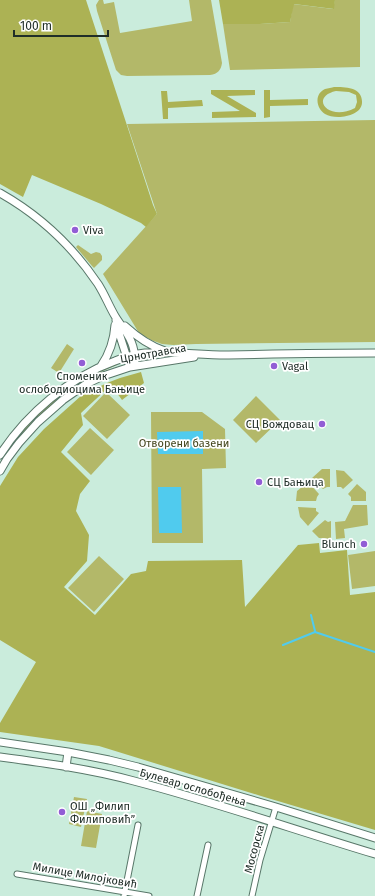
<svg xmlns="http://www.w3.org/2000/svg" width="375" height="896" font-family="'Fira Sans',sans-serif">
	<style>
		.green { fill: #b3b869 }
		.forest { fill: #acb254; fill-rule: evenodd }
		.water { fill: #50cbee }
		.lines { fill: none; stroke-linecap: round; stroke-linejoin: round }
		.stream { stroke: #50cbee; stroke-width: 2 }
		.minor-casing { stroke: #587769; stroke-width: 7 }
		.secondary-casing { stroke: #587769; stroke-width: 9 }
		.minor { stroke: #fff; stroke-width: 5 }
		.secondary { stroke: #fff; stroke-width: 7 }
		.poi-dot { fill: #925dd5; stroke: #fff; stroke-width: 1.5 }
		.labels { text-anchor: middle; stroke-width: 3.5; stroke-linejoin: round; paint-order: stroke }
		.poi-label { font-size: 11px; fill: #202e28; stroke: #fff; text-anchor: start }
		.street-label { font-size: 11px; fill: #202e28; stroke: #fff }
		.park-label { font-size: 11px; fill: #44461e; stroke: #fff }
	</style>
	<rect width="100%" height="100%" fill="#caecdc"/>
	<!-- green -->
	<path class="green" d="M99,0h4l1,4 10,-2 6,31 72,-12 -3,-21h22l11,63c-1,7 -4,11 -12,12l-83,1 -6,-1 -5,-5 -19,-59 -1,-6z
		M335,0h25v67l-130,3 -7,-46h37l30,-2 3,-18 40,5z
		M375,120v222l-179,2 -23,1 -11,-1 -11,-4 -12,-7 -36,-59 54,-60 -30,-90z
		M78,245l13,9 5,-2 4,1 2,3v4l-8,8 -2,-2 -16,-19z
		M67,344l7,5 -15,24 -8,-5z
		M117,364v1c-11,5 -23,9 -33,15 -8,5 -15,11 -23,17 -21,17 -39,35 -55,57l-2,-1 26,-32 22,-20 27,-20 18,-9z
		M106,392l24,23 -23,24 -24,-23z
		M256,396l24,24 -24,23 -23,-23z
		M151,412h51l23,17 1,39 -24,1 1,74h-51z
		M90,428l24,22 -23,25 -24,-23z
		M322,469h8v18h-3l-4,2 -11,-11z
		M336,470l8,1 9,9 -10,9 -2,-2h-4z
		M308,482l11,12 -2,3 -1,4h-20l1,-10z
		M357,484l9,8v9h-15v-4l-3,-3z
		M353,505h14l1,20 -24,4 1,9 -9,1 -1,-17 10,-1z
		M298,507l18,1v3l3,2 -11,13 -8,-9z
		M325,520l3,2 3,-1v18l-12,-1 -7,-7z
		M375,551v35l-23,3 -4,-34z
		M99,556l25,23 -30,33 -26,-24z
		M74,797l13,2 -6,28 -12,-3z
		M87,811l15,3 -6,34 -15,-2z"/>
	<!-- forest -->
	<path class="forest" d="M0,0h86l67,205 4,9 -11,13 -5,-4 -40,-19 -69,-29 -9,22 -23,-13z
		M219,0h116l-1,9 -40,-5 -4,18 -30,2h-37z
		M334,87c11,0 29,0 28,16 -1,14 -27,17 -37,11 -9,-6 -11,-20 0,-25 3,-1 7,-1 9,-2zM336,91l13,1 7,3 1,7 -2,6c-27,14 -46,-11 -19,-17z
		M211,90h44v5l-28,1 29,17v4l-44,1v-6l28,-1 -29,-17z
		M264,90h6v10l38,-1v6l-38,1v11l-6,1z
		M161,91h6l1,11 34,-2 1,6 -35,2v11h-5z
		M141,372l3,11 -22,17 -10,-14h-2l-29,27 2,12 -22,27 29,29 -10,13 -4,17 13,24 -2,26 -23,26 31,28 36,-41 15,-3 2,-10 94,-1 3,47 53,-62 21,-2 1,10 27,-3 3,45 25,-3v238l-114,-34 -162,-50 -99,-14v-9l36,-61 -36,-22v-154l18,-29 26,-28 38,-34 25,-12 13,-5z"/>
	<!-- water -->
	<path class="water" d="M203,431v23h-45l-1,-22z
		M181,487l1,46h-23l-1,-46z"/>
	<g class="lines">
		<!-- stream -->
		<path class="stream" d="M311,615l4,16
			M283,645l32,-13 60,20"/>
		<defs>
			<path id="minor" d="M17,874l132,22
				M124,896l14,-71
				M197,896l11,-51
				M252,896l8,-36 16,-53"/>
			<path id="secondary" d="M0,193c39,22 73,54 98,91 7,11 11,22 17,32 3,5 6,9 9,13 9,13 11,21 11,37
				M116,320l2,10 12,37
				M125,326c12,11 25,20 40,25
				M101,366c9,-13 13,-25 14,-41
				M0,455c26,-41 70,-78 115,-94 10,-4 20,-7 30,-8 27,-2 54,2 81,2 50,-1 99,-2 149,-2
				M0,471l7,-12 12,-16 19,-21 25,-22 23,-16 17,-8 27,-9 64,-10
				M0,742l68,10 41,8 29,7 138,40 99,31
				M0,757c45,6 90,12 134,24 81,21 161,49 241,73
				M66,767l2,-15"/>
		</defs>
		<!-- minor casing -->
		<use href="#minor" class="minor-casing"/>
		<!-- secondary casing -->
		<use href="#secondary" class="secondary-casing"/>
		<!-- minor -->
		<use href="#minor" class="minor"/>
		<!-- secondary -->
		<use href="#secondary" class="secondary"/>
	</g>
	<!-- markers -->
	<g class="poi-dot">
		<circle cx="75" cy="230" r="4"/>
		<circle cx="82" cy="363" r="4"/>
		<circle cx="274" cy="366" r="4"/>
		<circle cx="322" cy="424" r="4"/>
		<circle cx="259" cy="482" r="4"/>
		<circle cx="364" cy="544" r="4"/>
		<circle cx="62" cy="812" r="4"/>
	</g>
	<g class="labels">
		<!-- poi labels -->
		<g class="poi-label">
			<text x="83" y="234">Viva</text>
			<text x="282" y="370">Vagal</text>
			<text x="82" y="380" text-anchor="middle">Споменик<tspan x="82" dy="13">ослободиоцима Бањице</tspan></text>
			<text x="314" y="428" text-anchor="end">СЦ Вождовац</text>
			<text x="267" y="486">СЦ Бањица</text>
			<text x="356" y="548" text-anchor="end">Blunch</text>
			<text x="70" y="810">ОШ „Филип<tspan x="70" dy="13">Филиповић”</tspan></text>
		</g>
		<!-- street labels -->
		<g class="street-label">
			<text transform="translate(153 353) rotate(-10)" y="4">Црнотравска</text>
			<text transform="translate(193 787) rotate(16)" y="4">Булевар ослобођења</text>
			<text transform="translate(254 849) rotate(-75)" y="4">Мосорска</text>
			<text transform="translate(85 875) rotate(10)" y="4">Милице Милојковић</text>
		</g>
		<!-- park labels -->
		<g class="park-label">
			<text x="184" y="447">Отворени базени</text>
		</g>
	</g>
	<!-- scale -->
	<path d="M14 30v6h94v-6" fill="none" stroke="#202e28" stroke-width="2"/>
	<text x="20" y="30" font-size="12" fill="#202e28" stroke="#ffffff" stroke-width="3" paint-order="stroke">100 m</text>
</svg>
